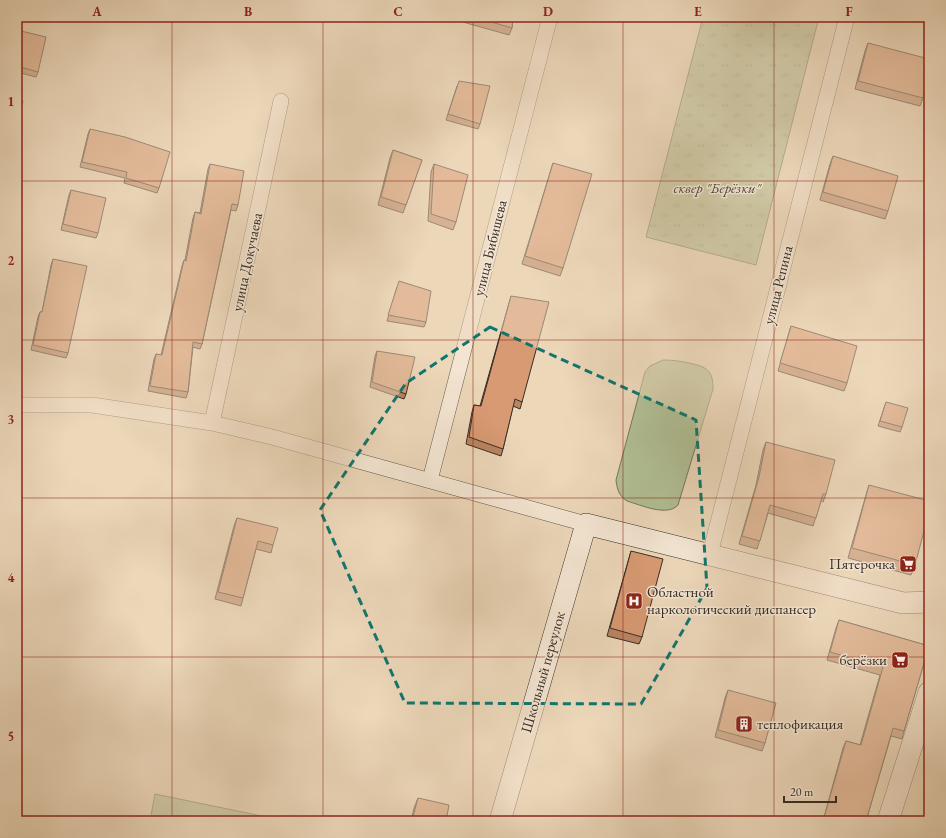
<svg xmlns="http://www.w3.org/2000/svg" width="946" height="838" font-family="'EB Garamond',serif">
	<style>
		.green { fill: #b1bf95; stroke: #74765d }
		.park { fill: url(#park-tufts); stroke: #74765d }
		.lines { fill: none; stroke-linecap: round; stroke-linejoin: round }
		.street-casing { stroke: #64584a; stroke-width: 16 }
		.secondary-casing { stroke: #372d25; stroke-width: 22 }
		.street { stroke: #f3e5d2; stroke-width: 15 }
		.secondary { stroke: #f3e5d2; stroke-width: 21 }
		.wall { fill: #ba8463; stroke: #372d25 }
		.building { fill: #d89a73; stroke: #372d25 }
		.marked { fill: none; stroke: #0f766e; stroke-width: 3; stroke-dasharray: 8 5; stroke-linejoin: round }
		.grid { fill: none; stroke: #8f2418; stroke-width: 1; stroke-opacity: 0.55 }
		.labels { text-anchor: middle; stroke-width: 3; stroke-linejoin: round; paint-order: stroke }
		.park-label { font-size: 15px; font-style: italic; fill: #4f4a3b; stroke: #f3e5d2 }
		.street-label { font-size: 15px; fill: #372d25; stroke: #f3e5d2 }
		.poi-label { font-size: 15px; fill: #372d25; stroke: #f3e5d2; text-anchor: end }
		.neatline { fill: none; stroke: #8f2418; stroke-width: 1.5 }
		.grid-label { font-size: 13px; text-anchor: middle; font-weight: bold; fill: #8f2418 }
	</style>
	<defs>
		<pattern id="park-tufts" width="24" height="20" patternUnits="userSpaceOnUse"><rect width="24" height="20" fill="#b1bf95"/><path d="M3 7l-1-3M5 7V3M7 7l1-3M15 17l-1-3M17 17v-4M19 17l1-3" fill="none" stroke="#919c79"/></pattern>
	</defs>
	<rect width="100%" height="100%" fill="#ecd7b9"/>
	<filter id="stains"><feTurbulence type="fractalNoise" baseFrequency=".005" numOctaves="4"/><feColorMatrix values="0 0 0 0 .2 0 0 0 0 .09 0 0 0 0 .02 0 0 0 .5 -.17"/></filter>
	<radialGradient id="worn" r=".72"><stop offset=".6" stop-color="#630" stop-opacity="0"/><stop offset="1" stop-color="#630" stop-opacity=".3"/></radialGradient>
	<!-- green -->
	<path class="green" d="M663,360c9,0 17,1 26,3 18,4 24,7 24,26l-35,116c-11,12 -37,0 -51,-4 -8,-5 -10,-12 -11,-21l29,-108 5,-6z
		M155,794l131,27h-136z"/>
	<!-- park -->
	<path class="park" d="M703,17h116l-63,248 -110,-28z"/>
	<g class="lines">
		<defs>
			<path id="street" d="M17,405h75l120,18 60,14 314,87
				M212,423l69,-322
				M430,480l120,-463
				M710,554l137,-537"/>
			<path id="secondary" d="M500,821l86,-297 317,79 26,-1
				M888,821l41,-129"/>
		</defs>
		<!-- street casing -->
		<use href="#street" class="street-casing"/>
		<!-- secondary casing -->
		<use href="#secondary" class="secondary-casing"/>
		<!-- street -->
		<use href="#street" class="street"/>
		<!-- secondary -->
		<use href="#secondary" class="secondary"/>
	</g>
	<!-- wall -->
	<path class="wall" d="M445,17h68l-1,11 -3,7z
		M17,30l21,42 -2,5 -19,-5z
		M868,43l55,55 -3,8 -65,-17 10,-38z
		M457,86l23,38 -2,5 -32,-9z
		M90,129l69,59 -2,5 -33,-10 1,-5 -45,-11 8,-33z
		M393,150l29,10 -19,53 -25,-8 12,-47z
		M833,156l55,55 -3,8 -65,-19 10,-36z
		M553,163l10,105 -3,8 -38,-12z
		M210,164l28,41 -2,6 -5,-1 -29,134 -2,5 -7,-2 -5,45 -2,6 -38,-7 6,-32 2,-5 5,1 21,-89 2,-6h1l8,-42 2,-6 5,1 8,-44z
		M434,164l22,58 -3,8 -25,-9 3,-49z
		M71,190l27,43 -2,5 -35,-8 8,-35z
		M53,259l15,94 -2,5 -35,-8 7,-33 2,-5h2l9,-47z
		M397,287l29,35 -2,5 -37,-6z
		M511,296l11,106 -2,7 -7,-3 -10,43 -2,7 -35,-12 6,-32 2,-7 6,1 29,-103z
		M791,326l56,57 -3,8 -66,-20z
		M377,351l29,43 -2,5 -34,-12 5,-31z
		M886,402l16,25 -2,5 -22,-6z
		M766,442l60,52 -3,8 -2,-1 -8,25 -45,-13 -11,36 -18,-5 17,-59 7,-35z
		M869,485l46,80 -4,10 -63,-17 18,-63z
		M237,518l36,27 -2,8 -15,-4 -13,49 -2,8 -26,-7 19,-73z
		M631,551l11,86 -3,7 -32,-8 22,-78z
		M839,620l90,26 -25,85 -2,8 -11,-3 -25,85h-43l20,-73 3,-7 14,4 20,-70 -53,-15 9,-32z
		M728,690l37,53 -3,8 -47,-14 10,-39z
		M418,798l28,23h-35l3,-13z"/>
	<!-- building -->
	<path class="building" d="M474,17h39l-1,11z
		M17,30l29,7 -8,35 -21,-6z
		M868,43l61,16v15l-6,24 -65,-17z
		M459,81l31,5 -10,38 -32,-10z
		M17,99l6,2 -6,23z
		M90,129l35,8 45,15 -11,36 -33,-10 1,-6 -45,-10z
		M393,150l29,10 -16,45 -25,-8z
		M833,156l65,20 -10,35 -65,-19z
		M553,163l39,11 -29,94 -38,-12z
		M210,164l34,7 -6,34 -6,-1 -30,140 -9,-2 -5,50 -38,-6 6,-32 6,1 22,-95 2,1 9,-49 6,2z
		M434,164l34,11 -12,47 -25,-8z
		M71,190l35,8 -8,35 -35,-9z
		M53,259l34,7 -19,87 -35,-8 7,-33h2z
		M399,281l32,10 -5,31 -38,-7z
		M511,296l38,6 -27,100 -7,-3 -12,50 -34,-12 5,-32 7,1z
		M791,326l66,20 -10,37 -67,-20z
		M377,351l38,6 -9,37 -34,-12z
		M886,402l22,6 -6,19 -22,-6z
		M766,442l69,18 -9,34h-3l-7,24 -46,-13 -10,36 -18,-5 17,-59z
		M869,485l60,16v11l-14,53 -63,-17z
		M237,518l41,10 -5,17 -15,-4 -15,57 -25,-6z
		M631,551l32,8 -21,78 -32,-9z
		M839,620l90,26 -25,85 -11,-3 -27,93h-43l23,-80 15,4 22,-78 -53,-15z
		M728,690l48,13 -11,40 -47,-13z
		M418,798l31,7 -3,16h-34z"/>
	<!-- marked area -->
	<path d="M0 0H946V838H0ZM490,327l206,93 11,168 -66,116 -236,-1 -85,-193 86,-127z" fill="#ecd7b9" fill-opacity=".55" fill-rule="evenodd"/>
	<path class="marked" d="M490,327l206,93 11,168 -66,116 -236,-1 -85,-193 86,-127z"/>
	<!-- grid -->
	<path class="grid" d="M172,17v804M323,17v804M473,17v804M623,17v804M774,17v804M17,181h912M17,340h912M17,498h912M17,657h912"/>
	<!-- icons -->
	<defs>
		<symbol id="supermarket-square" viewBox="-11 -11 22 22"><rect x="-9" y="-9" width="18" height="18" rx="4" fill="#8f2418" stroke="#f3e5d2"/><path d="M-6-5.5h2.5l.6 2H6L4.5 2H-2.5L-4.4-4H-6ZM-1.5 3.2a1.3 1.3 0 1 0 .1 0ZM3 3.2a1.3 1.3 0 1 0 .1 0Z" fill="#fff"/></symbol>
		<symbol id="hospital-square" viewBox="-11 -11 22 22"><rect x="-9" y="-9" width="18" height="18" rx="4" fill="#8f2418" stroke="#f3e5d2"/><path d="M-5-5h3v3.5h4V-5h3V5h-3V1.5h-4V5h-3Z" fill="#fff"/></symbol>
		<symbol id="building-square" viewBox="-11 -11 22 22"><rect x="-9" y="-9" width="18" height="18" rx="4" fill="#8f2418" stroke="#f3e5d2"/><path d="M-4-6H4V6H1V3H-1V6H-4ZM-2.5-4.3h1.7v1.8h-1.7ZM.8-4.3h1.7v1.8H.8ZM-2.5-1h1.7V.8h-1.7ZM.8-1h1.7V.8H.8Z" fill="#fff"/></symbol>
	</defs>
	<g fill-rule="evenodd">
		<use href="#supermarket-square" x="898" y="554" width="20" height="20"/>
		<use href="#hospital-square" x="624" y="591" width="20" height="20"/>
		<use href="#supermarket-square" x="890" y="650" width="20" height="20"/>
		<use href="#building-square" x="734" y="714" width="20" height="20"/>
	</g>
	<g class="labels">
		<!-- park labels -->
		<g class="park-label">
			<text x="717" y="193">сквер "Берёзки"</text>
		</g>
		<!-- street labels -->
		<g class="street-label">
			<text transform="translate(490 248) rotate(-76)" y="5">улица Бибишева</text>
			<text transform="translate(247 262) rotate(-78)" y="5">улица Докучаева</text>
			<text transform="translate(778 285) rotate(-76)" y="5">улица Репина</text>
			<text transform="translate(543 672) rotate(-74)" y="5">Школьный переулок</text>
		</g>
		<!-- poi labels -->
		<g class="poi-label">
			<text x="895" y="569">Пятерочка</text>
			<text x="647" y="597" text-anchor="start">Областной<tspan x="647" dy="17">наркологический диспансер</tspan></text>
			<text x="887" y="665">берёзки</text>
			<text x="757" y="729" text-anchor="start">теплофикация</text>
		</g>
	</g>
	<!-- margin -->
	<rect width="946" height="838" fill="none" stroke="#ecd7b9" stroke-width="44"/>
	<!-- scale -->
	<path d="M784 796v6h52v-6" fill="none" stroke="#372d25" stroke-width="2"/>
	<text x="790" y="796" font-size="12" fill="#372d25" stroke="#f3e5d2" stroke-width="3" paint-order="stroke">20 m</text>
	<rect x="22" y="22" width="902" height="794" class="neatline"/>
	<g class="grid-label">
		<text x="97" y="16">A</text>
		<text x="248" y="16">B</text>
		<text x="398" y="16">C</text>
		<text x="548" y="16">D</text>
		<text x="698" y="16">E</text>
		<text x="849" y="16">F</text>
		<text x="11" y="106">1</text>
		<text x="11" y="265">2</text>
		<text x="11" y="424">3</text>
		<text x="11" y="582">4</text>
		<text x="11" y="741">5</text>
	</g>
	<rect width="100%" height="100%" filter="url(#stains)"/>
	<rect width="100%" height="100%" fill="url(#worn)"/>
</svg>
